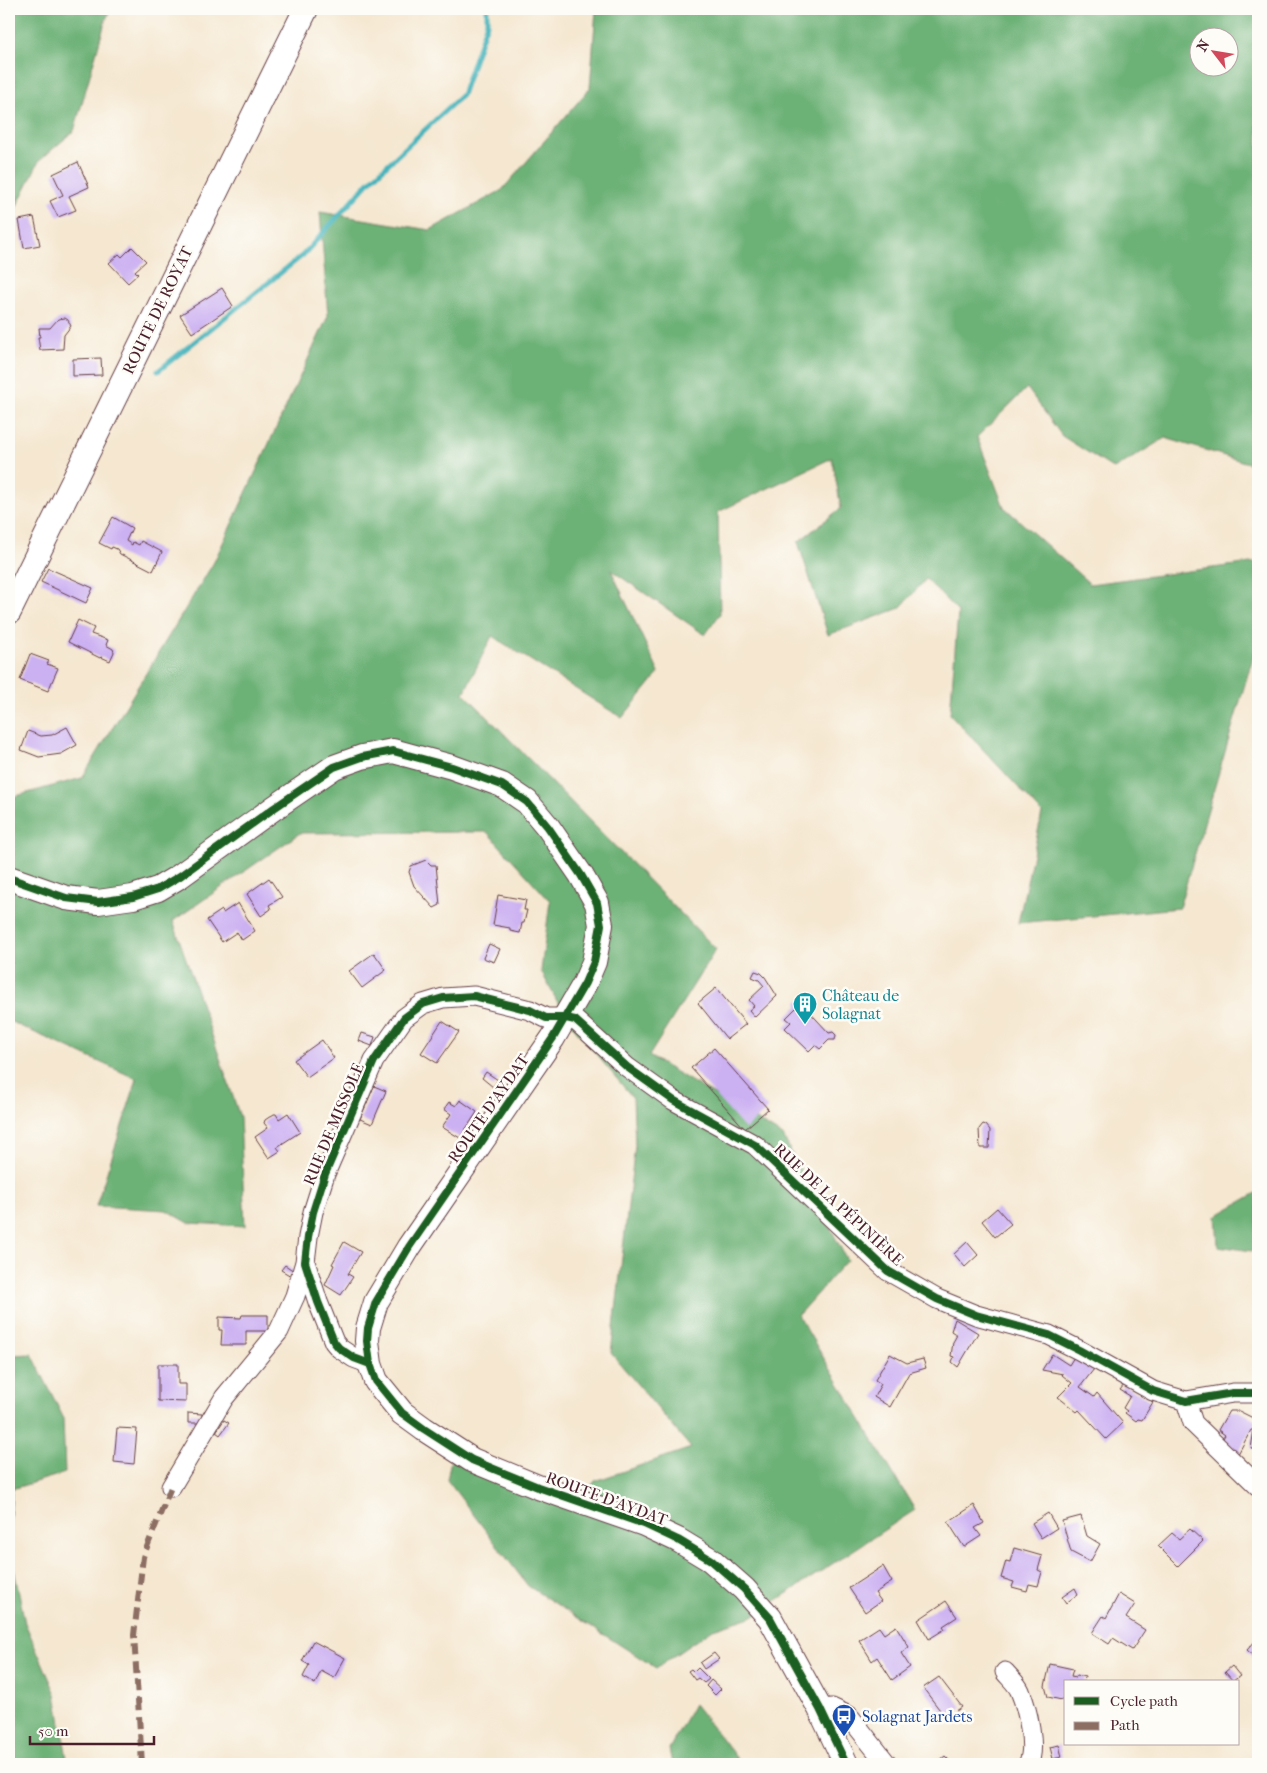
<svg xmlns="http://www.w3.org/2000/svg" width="1267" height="1773" font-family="'IM FELL French Canon',serif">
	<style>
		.forest { fill: #6cb176; stroke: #5b6850; fill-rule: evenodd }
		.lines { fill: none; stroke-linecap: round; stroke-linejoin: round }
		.stream { stroke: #43b3bb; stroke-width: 5 }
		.building { fill: #ccb1f2 }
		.minor-casing { stroke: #643d44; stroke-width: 21 }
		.major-casing { stroke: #643d44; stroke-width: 26 }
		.minor { stroke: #fff; stroke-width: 19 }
		.major { stroke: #fff; stroke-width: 24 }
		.quiet { stroke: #8d6e63; stroke-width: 6; stroke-dasharray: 12 6; stroke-linecap: butt }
		.cycleway-casing { stroke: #fdfcf7; stroke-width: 11 }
		.cycleway { stroke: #1b5e20; stroke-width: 8 }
		.labels { text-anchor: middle; stroke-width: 5; stroke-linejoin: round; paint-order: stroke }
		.street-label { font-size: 16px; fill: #4a1f2b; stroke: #fdfcf7 }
		.culture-label { font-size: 16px; fill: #0d838f; stroke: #fdfcf7; text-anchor: start }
		.transit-label { font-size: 16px; fill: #164399; stroke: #fdfcf7; text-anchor: start }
	</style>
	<rect width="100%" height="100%" fill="#fdfcf7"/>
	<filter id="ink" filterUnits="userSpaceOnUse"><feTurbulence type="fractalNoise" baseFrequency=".02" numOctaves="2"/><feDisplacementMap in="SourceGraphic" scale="10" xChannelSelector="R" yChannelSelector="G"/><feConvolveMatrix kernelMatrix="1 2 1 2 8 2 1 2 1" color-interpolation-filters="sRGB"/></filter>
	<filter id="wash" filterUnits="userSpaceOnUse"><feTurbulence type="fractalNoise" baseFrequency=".0096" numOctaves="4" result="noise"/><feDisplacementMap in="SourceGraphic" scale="20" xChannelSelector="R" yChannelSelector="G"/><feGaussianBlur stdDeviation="1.12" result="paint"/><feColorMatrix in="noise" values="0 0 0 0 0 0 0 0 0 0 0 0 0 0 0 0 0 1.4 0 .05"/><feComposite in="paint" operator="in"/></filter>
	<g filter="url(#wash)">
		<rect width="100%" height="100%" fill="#f5e7d0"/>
		<!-- forest -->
		<path class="forest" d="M9,9h102l-5,10 -32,112 -35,30 -30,61z
			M596,9h662v457l-93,-28 -51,31 -52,-33 -35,-48 -50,49 27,70 86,77 168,-22v78l-79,268 -161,15 24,-110 -92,-99 8,-102 -32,-33 -26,29 -72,27 -30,-93 43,-34 -9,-50 -114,54 2,102 -15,21 -94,-65 48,103 -37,45 -130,-82 -28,57 252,256 -67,107 134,80 64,124 -49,55 117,195 -164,107 -38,12 -57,39 -128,-82 -81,-106 4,-20 123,48 21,-27 96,-33 -80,-95 24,-208 -2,-47 -67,-80 -25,-47 9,-70 -63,-69 -187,1 -127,88 67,196 5,109 -56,-3 -23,-13 -70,-4 41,-127 -128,-58v-223l73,-20 132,-216 114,-246 -8,-104 110,18 72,-40 88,-102zM1200,38h30v30h-30z
			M1258,1192v60l-40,-6 -2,-30z
			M32,1354l31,63 2,56 -53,16 -3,43v-177z
			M9,1545l16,78 31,71 12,70h-59z
			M694,1704l42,53 1,7h-65l-3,-15z"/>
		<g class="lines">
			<!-- stream -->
			<path class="stream" d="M158,371l145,-116 67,-74 92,-86 25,-72v-14"/>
		</g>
		<g id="blocks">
			<!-- building -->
			<path class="building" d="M78,162l11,25 -20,9 7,14 -18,7 -8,-16 13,-6 -10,-21z
				M34,217l6,28 -16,3 -5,-28z
				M132,247l14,14 -11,10 3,3 -10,9 -19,-20 10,-9 3,3z
				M222,288l11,18 -41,27 -12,-18z
				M65,318l3,2 3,6 -7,9 -1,14 -23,1 -2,-13h2l-1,-9h11l8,-9z
				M101,358l1,17 -29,1v-17z
				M113,517l19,11 -6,13 6,4 1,-3 6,3 2,-4 21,11 -9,19 -33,-17 -3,-5 -5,-2 -1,2 -12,-6z
				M48,568l45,20 -7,15 -45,-21z
				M78,620l16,8 -3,6 17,6 -2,5 7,4 1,3 -4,9 -9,-4 -1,1 -32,-16z
				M30,654l19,7 -2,3 11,4 -10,23 -28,-11z
				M67,727l10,18 -16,9 -22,3 -18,-7 7,-19 13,5 11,-1z
				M426,860l5,5h5l4,40 -6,3 -20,-22 -5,-14 2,-6z
				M269,878l13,19 -13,8 2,4 -10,7 -14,-22z
				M498,895l28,5 -2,10h3l-3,13h-2l-2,10 -10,-2v-3l-17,-3z
				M238,903l17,28 -13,9 -5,-8 -15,10 -15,-22 15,-10 1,3z
				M489,944l11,5 -6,13 -11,-4z
				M374,953l12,17 -24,18 -13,-17z
				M755,971l6,2 4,4 12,19 -22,21 -6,-7 5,-4 -5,-6 15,-14 -5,-6 -7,-3z
				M716,988l30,36 -19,15 -29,-36z
				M800,1000l4,2v4l25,27 4,-1 3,3 -1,5h-6l-9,9 -5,-4 -6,6 -24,-23 6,-6 -5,-4 12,-12 -1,-4z
				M442,1021l17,11 -22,31 -16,-10z
				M362,1033l13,4 -3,9 -13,-5z
				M322,1040l12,18 -27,19 -13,-17z
				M714,1048l54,61 -23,20 -54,-61z
				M486,1072l12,8 -5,7 -11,-9z
				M374,1086l12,5 -14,33 -12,-5z
				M460,1100l17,12 -17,26 -18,-11 9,-13 -7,-5 5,-7 7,4z
				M288,1113l12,19 -23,15 3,4 -11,7 -14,-21 13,-9 -4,-5 1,-3 9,-6h2l3,5z
				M983,1124l3,1 4,5 -1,18h-9l-1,-19z
				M997,1208l14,16 -16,13 -13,-16z
				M344,1242l17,10 -13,22 5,3 -12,18 -16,-10 9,-20 -2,-1z
				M967,1242l11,13 -13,12 -11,-13z
				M285,1265l9,6 -3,5 -10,-6z
				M242,1315h26v16h-22v14h-25l1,-15h-3v-13l22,1z
				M955,1319l23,14 -20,34 -6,-5 2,-5 -3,-1 2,-14 4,-7 -6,-4z
				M890,1354l17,9 16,-4 3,9 -17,5 -19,34 -16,-10 7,-13 -6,-4z
				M1052,1354l17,11 5,-8 20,12 -14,18 14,10 3,-4 26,30 -17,16 -27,-29 -2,2 -19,-15 14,-14 -10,-8 1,-1 -21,-4z
				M158,1364h20v20h8v18l-28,-1z
				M1124,1385l29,17 -11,18 -4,-1 -2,2 -11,-8 2,-2 -4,-3 7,-12 -10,-6z
				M1229,1411h10l18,9 1,-3v33l-7,-2 3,-18h-3l-13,24 -17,-13 4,-6 -7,-5z
				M188,1413l14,1v9h-14z
				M224,1420l5,3 -9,12 -4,-3z
				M117,1428l20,1 -3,35 -20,-2z
				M974,1505l10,18 -9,5 6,8 -17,11 -16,-25z
				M1048,1513l9,15 -16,10 -9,-15z
				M1081,1516l6,20 13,8 -10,18 -19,-10 -9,-31z
				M1190,1529l13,12 -25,25 -20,-20 14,-13 7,6z
				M1014,1548l28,8 -4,14 4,2 -4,14 -9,-2 -2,7 -15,-4 2,-5 -13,-4 5,-17 4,1z
				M883,1566l9,16 -17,11 6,8 -16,11 -16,-24z
				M1075,1588l3,6 -12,9 -4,-6z
				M1119,1594l16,10 -9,14 19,12 -13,20 -19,-12 -4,6 -17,-11 11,-17 3,2z
				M946,1601l11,16 -14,9 2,3 -16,10 -11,-19z
				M896,1626l13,21 -8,6 9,14 -18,13 -15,-23 -5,4 -13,-21 20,-13 5,7z
				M1258,1638v22l-11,-10z
				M313,1641l32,17 -11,20 -13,-7 -6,13 -12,-7 6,-12 -7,-4z
				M714,1653l5,6 -15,10 -4,-6z
				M1050,1664l23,5 -2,7 5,1 1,-2 8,2 -1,5h-18v19l-18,-4 -3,-11z
				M1232,1666l8,10 -7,5 -8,-9z
				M698,1668l11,11 -5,4 -6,-5 -3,2 -7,-9 3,-2 3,3z
				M939,1677l23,30 -16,11 -23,-30z
				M711,1680l10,9 -6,6 -9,-9z
				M1059,1745l3,12 -9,2 -3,-12z
				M945,1756l8,8h-18z"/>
		</g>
	</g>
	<g filter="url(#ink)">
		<use href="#blocks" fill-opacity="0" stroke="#643d44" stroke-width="1"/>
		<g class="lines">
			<defs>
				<path id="minor" d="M370,1364l-16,-6 -15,-10 -5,-6 -16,-40 -13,-40 3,-25 5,-25 12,-38 49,-113 30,-43 19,-14 20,-6 31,-2 56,14 16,8h20l9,2 52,47 46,33 82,45 133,126 49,28 39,16 73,20 30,15 74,41 33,10 47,-8h25
					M1186,1401l7,22 65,63
					M171,1487l53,-89 55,-67 16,-35 10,-34
					M1005,1672c5,6 12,12 15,19 7,17 17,57 8,73
					M820,1709l12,-1 17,8 38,48"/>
				<path id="major" d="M9,612l297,-603
					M9,878l57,20 32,4 35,-5 25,-8 22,-13 94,-68 60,-41 28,-10 31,-6 59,16 50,18 25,17 21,25 33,48 16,28 4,22 -7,37 -9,21 -32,55 -144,209 -33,55 -8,26 -1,13 3,23 6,17 26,32 22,16 48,31 66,27 106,37 34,16 33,20 33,29 26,29 50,91 26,55"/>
			</defs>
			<!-- minor casing -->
			<use href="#minor" class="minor-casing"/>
			<!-- major casing -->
			<use href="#major" class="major-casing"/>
			<!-- minor -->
			<use href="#minor" class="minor"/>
			<!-- major -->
			<use href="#major" class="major"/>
			<!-- quiet -->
			<path class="quiet" d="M142,1764l-8,-129 9,-78 28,-70"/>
			<defs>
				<path id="cycleway" d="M9,878l57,20 32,4 35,-5 25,-8 22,-13 94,-68 60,-41 28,-10 31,-6 59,16 50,18 25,17 21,25 33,48 16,28 4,22 -7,37 -9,21 -32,55 -144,209 -33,55 -8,26 -1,13 3,23 6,17 26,32 22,16 48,31 66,27 106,37 34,16 33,20 33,29 26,29 50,91 26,55
					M370,1364l-16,-6 -15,-10 -5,-6 -16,-40 -13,-40 3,-25 5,-25 12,-38 49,-113 30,-43 19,-14 20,-6 31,-2 56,14 16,8h20l9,2 52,47 46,33 82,45 133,126 49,28 39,16 73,20 30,15 74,41 33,10 47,-8h25"/>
			</defs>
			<!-- cycleway casing -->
			<use href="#cycleway" class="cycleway-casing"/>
			<!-- cycleway -->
			<use href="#cycleway" class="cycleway"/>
		</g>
	</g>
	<!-- icons -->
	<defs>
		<symbol id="building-pin" viewBox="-11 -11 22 30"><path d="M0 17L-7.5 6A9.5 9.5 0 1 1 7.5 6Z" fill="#0f9aa8" stroke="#fdfcf7"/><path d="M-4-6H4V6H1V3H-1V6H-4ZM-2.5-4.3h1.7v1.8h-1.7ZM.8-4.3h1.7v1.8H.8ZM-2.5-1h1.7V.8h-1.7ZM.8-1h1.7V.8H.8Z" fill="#fff"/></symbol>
		<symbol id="bus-pin" viewBox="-11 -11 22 30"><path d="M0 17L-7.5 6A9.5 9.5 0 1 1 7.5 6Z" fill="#1a4fb4" stroke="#fdfcf7"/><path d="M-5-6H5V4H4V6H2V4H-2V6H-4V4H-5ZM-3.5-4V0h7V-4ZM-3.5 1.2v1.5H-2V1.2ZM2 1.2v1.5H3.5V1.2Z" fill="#fff"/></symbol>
	</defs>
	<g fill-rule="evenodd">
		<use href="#building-pin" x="791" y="990" width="28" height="38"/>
		<use href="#bus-pin" x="830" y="1702" width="28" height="38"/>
	</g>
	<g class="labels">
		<!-- street labels -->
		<g class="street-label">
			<text transform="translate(157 310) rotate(-64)" y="6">ROUTE DE ROYAT</text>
			<text transform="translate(488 1108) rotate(-55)" y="6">ROUTE D'AYDAT</text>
			<text transform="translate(333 1124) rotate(-67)" y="6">RUE DE MISSOLE</text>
			<text transform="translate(839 1204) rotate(43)" y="6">RUE DE LA PÉPINIÈRE</text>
			<text transform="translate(607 1498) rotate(20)" y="6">ROUTE D'AYDAT</text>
		</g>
		<!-- culture labels -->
		<g class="culture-label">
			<text x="822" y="1001">Château de<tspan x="822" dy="18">Solagnat</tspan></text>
		</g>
		<!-- transit labels -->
		<g class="transit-label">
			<text x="862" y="1722">Solagnat Jardets</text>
		</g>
	</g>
	<!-- margin -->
	<rect width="1267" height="1773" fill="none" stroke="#fdfcf7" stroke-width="30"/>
	<!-- legend -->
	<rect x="1064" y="1680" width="175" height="65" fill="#fdfcf7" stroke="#b5a4a5"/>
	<rect x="1074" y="1697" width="25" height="8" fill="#1b5e20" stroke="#b5a4a5"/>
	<text x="1110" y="1706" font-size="15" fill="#4a1f2b">Cycle path</text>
	<rect x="1074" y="1722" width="25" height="8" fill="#8d6e63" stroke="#b5a4a5"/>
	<text x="1110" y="1730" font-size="15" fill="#4a1f2b">Path</text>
	<!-- north arrow -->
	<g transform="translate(1214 52) rotate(301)"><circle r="24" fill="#fdfcf7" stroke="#b5a4a5"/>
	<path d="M0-4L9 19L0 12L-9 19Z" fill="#d1495b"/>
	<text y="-8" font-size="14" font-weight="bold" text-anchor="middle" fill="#4a1f2b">N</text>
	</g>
	<!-- scale -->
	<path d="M30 1736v8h124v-8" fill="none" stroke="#4a1f2b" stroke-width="2.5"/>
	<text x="38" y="1736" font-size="15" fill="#4a1f2b" stroke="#fdfcf7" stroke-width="4" paint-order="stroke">50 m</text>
</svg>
